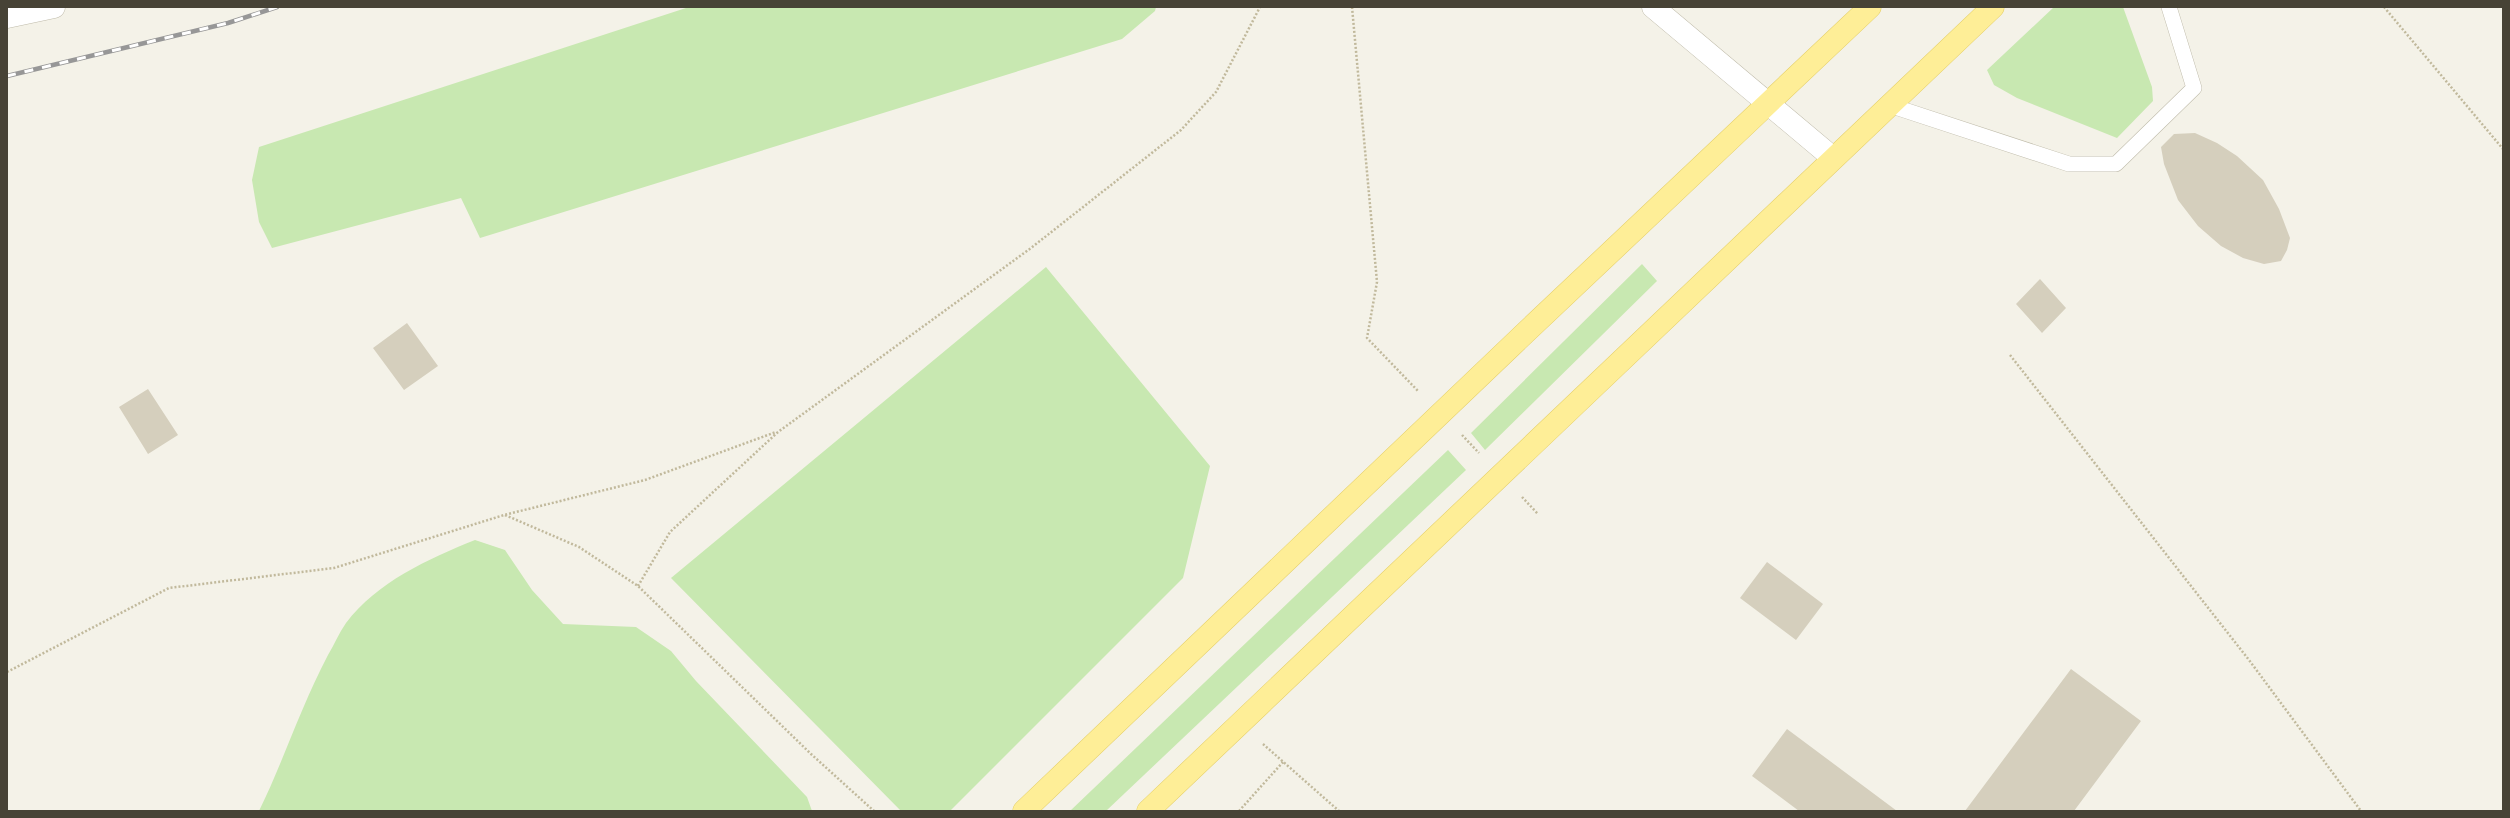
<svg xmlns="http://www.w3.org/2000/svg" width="2510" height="818" font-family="Raleway,sans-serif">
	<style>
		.green { fill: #c8e8b1 }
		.building { fill: #d5cfbd }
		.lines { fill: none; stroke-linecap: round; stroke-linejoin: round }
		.service-casing { stroke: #bfbbaa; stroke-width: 16 }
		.minor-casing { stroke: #bfbbaa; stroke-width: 23 }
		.tertiary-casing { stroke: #bfbbaa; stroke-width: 23 }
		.primary-casing { stroke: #e4ce66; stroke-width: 23 }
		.path { stroke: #c1b99c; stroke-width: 2.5; stroke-dasharray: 2 2; stroke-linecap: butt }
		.service { stroke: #fff; stroke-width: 15 }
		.minor { stroke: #fff; stroke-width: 22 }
		.tertiary { stroke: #fff; stroke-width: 22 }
		.primary { stroke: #feee97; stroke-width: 22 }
		.rail-casing { stroke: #979797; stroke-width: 4.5 }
		.rail { stroke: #fff; stroke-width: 3; stroke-dasharray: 9; stroke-linecap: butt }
	</style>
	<rect width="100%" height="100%" fill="#f4f2e8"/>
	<!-- green -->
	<path class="green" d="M689,7h467l-1,4 -33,28 -642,199 -19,-40 -189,50 -13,-26 -7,-42 7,-33z
		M2054,7h69l29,80 1,14 -36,37 -100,-40 -23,-13 -7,-15z
		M1642,264l15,17 -172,169 -14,-17z
		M1046,267l164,199 -27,112 -233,233h-49l-230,-233z
		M1448,450l18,20 -360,341h-36z
		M475,540l30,10 27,40 31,34 73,3 35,24 25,30 111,116 5,14h-553c25,-51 42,-105 69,-156 6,-10 11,-22 18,-32 31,-41 82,-64 129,-83z"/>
	<!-- building -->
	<path class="building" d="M2195,133l22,10 20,13 26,24 16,29 11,29 -3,12 -6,11 -17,3 -21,-6 -22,-12 -23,-20 -20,-26 -14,-36 -3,-17 13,-13z
		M2040,279l26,29 -24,25 -26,-29z
		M407,323l31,43 -34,24 -31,-42z
		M148,389l30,46 -30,19 -29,-47z
		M1767,562l56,42 -27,36 -56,-42z
		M2071,669l70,52 -67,90h-109z
		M1787,729l110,82h-98l-47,-35z"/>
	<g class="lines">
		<defs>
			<path id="service" d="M1889,105l180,59h47l78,-76 -25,-81"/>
			<path id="minor" d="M7,17l47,-10"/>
			<path id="tertiary" d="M1653,7l180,151"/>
			<path id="primary" d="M1024,811l501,-478 345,-326
				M1148,811l845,-804"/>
		</defs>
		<!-- service casing -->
		<use href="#service" class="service-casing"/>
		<!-- minor casing -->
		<use href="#minor" class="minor-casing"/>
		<!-- tertiary casing -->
		<use href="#tertiary" class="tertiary-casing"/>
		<!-- primary casing -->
		<use href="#primary" class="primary-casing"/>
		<!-- path -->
		<path class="path" d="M1352,7l25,275 -10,56 52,54
			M2384,7l119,142
			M2010,355l239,305 112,151
			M1462,435l17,18
			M1522,497l16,17
			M505,515l74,32 59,39 173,168 63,57
			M638,586l32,-54 108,-100 253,-184 150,-118 35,-38 44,-85
			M7,672l162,-84 165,-20 170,-53 141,-35 131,-48
			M1263,744l76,67
			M1239,811l44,-49"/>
		<!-- service -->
		<use href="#service" class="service"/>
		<!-- minor -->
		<use href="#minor" class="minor"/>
		<!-- tertiary -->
		<use href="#tertiary" class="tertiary"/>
		<!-- primary -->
		<use href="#primary" class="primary"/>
		<defs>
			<path id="rail" d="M7,76l221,-53 49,-16"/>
		</defs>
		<!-- rail casing -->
		<use href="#rail" class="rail-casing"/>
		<!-- rail -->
		<use href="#rail" class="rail"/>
	</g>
	<!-- border -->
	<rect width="2510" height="818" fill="none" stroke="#474336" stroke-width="16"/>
</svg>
